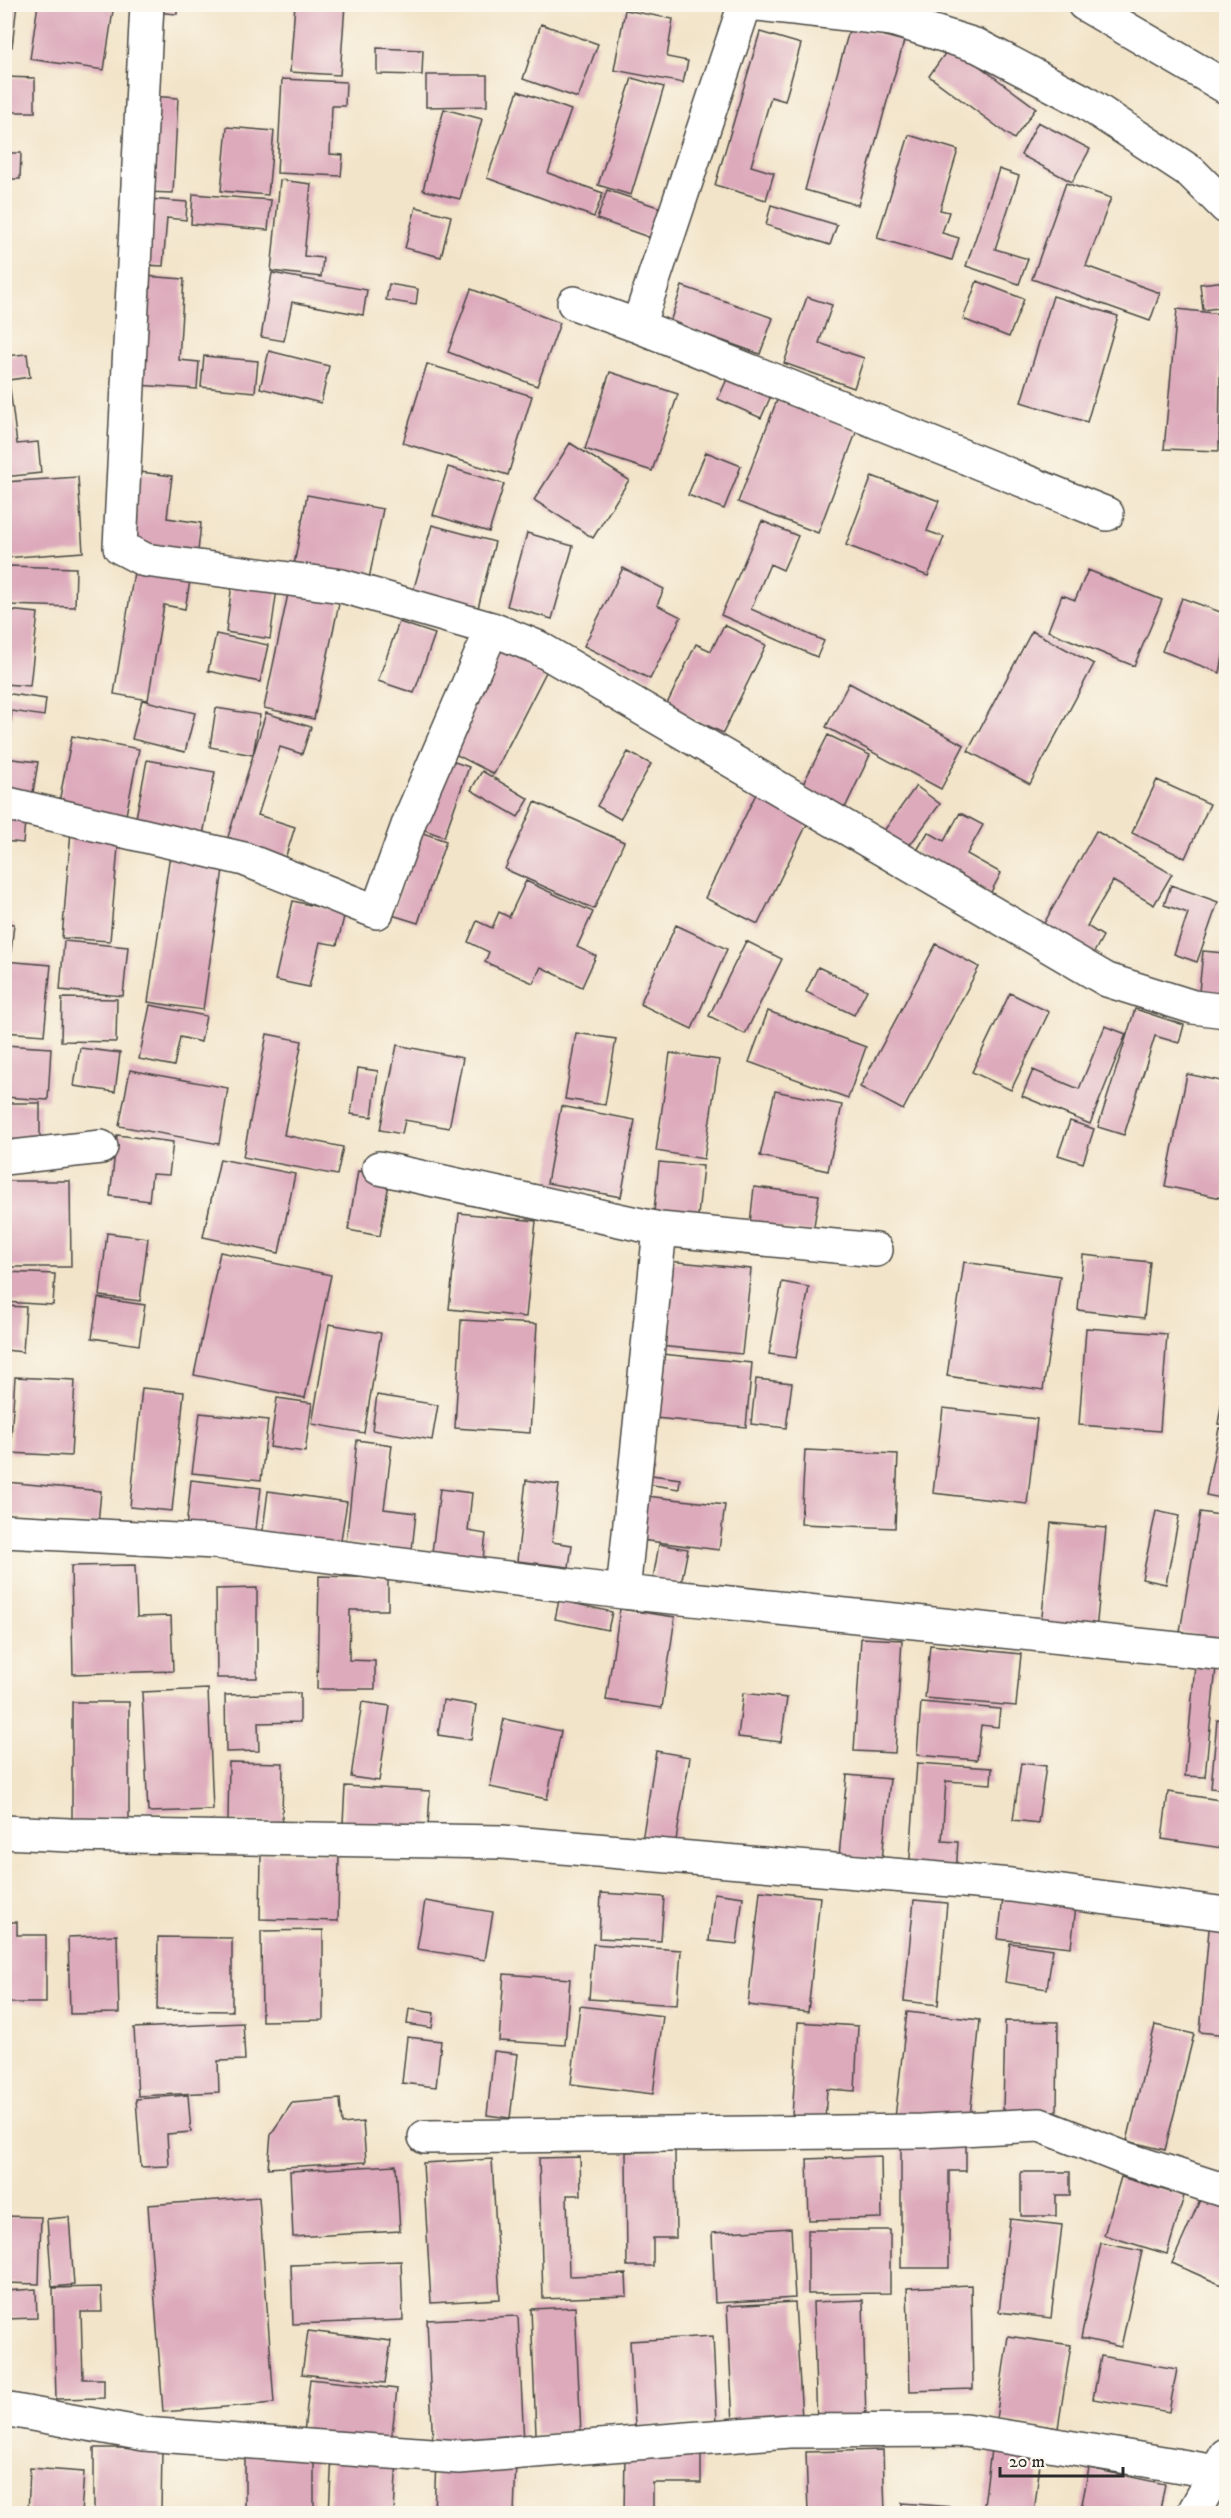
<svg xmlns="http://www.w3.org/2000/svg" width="1231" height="2518" font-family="'IM FELL DW Pica',serif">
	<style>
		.building { fill: #ddaabc }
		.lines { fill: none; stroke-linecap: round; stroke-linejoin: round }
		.minor-casing { stroke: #494743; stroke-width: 36 }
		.minor { stroke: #fff; stroke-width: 33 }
	</style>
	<rect width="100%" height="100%" fill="#fbf7ec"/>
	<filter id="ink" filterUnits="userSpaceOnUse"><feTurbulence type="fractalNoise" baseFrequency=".0167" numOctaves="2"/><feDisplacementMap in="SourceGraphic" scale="12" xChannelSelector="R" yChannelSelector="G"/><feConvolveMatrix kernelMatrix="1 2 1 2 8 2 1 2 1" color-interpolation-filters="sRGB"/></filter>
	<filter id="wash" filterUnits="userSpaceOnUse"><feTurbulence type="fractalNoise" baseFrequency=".008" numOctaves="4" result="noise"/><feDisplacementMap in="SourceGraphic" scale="24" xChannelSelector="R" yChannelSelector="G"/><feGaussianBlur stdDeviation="1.35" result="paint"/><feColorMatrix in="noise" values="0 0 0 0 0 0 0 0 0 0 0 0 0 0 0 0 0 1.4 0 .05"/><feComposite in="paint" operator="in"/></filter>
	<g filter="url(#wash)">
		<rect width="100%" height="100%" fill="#f2e4c9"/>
		<g id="blocks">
			<!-- building -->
			<path class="building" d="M4,4h13l-5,43 -8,-1z
				M38,4h76l-10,66 -74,-11z
				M153,4h24v10l-24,-2z
				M295,4h50l-5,71 -50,-3z
				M625,10l48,9 -6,38 21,4 -5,22 -69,-13z
				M541,24l57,20 -20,54 -55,-19z
				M850,27l54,14 -46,164 -53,-15z
				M760,32l41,12 -16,57 -14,-4 -20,69 23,7 -8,27 -51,-15z
				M951,45l85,63 -22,31 -85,-63z
				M377,48l46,2 -1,25 -45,-1z
				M426,75h61v31l-61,1z
				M4,77l31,1v34h-31z
				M632,78l32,9 -33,108 -33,-10z
				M282,79l64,3 -1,24h-13l-2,48 13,1 -2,21 -64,-3z
				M518,91l53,19 -23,63 55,20 -9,24 -107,-39z
				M149,96l29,2 -5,95 -28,-1z
				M444,109l38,10 -22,80 -37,-9z
				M1038,122l52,27 -18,33 -51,-27z
				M227,127l47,4 -6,64 -47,-4z
				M909,135l49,15 -18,60 9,2 -7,21 17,5 -7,22 -75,-22z
				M4,153h17l-1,26h-16z
				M999,169l20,7 -24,73 33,10 -9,25 -53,-18z
				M280,180l31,4 -7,72 19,2 -2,19 -50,-6z
				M1066,183l45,15 -25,68 74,27 -10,28 -118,-42z
				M607,190l54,18 -10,30 -54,-19z
				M193,194l78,6 -3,30 -77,-6z
				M148,199l39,3 -1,18 -19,-2 -4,48 -20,-1z
				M771,205l66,20 -7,20 -64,-20z
				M416,207l35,9 -10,41 -36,-9z
				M272,273l95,17 -4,25 -71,-13 -8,39 -23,-4z
				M144,276l40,3 -5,81 20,2 -2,27 -59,-4z
				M977,281l47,18 -15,38 -46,-18z
				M1226,281v26l-23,3 -3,-26z
				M389,284l29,5 -2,16 -30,-5z
				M682,286l91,32 -13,36 -90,-32z
				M471,289l89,34 -23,63 -89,-34z
				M1053,296l65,20 -31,106 -66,-20z
				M807,297l25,8 -13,38 45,15 -10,30 -70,-25z
				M1177,309l44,5 -2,137 -55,-2z
				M269,351l60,15 -8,37 -61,-15z
				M27,354l3,23 -21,3 8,64 21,-2 3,31 -37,4v-121z
				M204,356l54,5 -3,31 -54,-5z
				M427,364l105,32 -24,79 -105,-32z
				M732,368l43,19 -14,31 -43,-19z
				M610,372l68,22 -26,77 -67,-22z
				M777,400l80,30 -39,103 -80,-31z
				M1222,415h4v86h-2z
				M570,443l59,37 -36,58 -59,-38z
				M706,452l35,14 -17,43 -36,-14z
				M448,467l56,17 -15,48 -56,-17z
				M140,472l32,4 -5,42 34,5 -3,28 -67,-8z
				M872,476l67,25 -12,30 17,6 -16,39 -82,-31z
				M78,477l5,75 -79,6v-76z
				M307,495l76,14 -14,70 -75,-14z
				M762,521l36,15 -15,34 -13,-6 -19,45 73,32 -7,16 -96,-42z
				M432,525l63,17 -18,70 -65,-17z
				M527,533l46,13 -21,73 -45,-13z
				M7,566l69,2 -1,39 -69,-2z
				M623,568l41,21 -7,16 24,12 -31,62 -66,-33z
				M1088,570l74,30 -28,66 -86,-35 14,-36 13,5z
				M134,572l56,9 -5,28 -21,-4 -16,95 -34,-6z
				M232,583l45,6 -7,50 -44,-7z
				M289,589l51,10 -26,120 -50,-11z
				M1182,598l44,16v26l-6,33 -58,-22z
				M8,610l30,3 -8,73 -26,-2v-46z
				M399,622l36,12 -21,59 -36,-12z
				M724,625l42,20 -43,88 -57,-27 30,-62 15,7z
				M1032,631l62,33 -64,120 -62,-33z
				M216,634l52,11 -8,37 -52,-11z
				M502,647l45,23 -53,104 -45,-23z
				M849,683l115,62 -23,44 -115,-62z
				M4,693l42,6 -2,17 -32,-5 -6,43z
				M142,700l53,13 -10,39 -53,-13z
				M216,708l44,7 -7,40 -43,-8z
				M266,713l45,14 -9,27 -22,-7 -22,68 37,12 -11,35 -56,-25z
				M828,735l42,20 -26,55 -43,-22z
				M72,736l67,13 -14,71 -67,-13z
				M628,752l23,12 -31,55 -23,-13z
				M4,758l34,4 -5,30 -29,-3z
				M446,759l23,8 -25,70 -22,-8z
				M147,760l68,12 -12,63 -68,-12z
				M482,771l47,28 -11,18 -47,-27z
				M1157,780l53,24 -25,54 -53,-25z
				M916,786l24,18 -33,45 -24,-17z
				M757,792l53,26 -52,106 -53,-26z
				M535,802l89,40 -30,67 -89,-40z
				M4,808l22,3 -3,32 -19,-2z
				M960,813l23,12 -16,29 34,19 -11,21 -74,-42 12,-20 16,9z
				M71,831l48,4 -9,106 -48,-3z
				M1096,831l76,43 -18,31 -41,-24 -26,45 16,10 -11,20 -50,-29z
				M420,832l26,9 -28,82 -26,-8z
				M170,854l54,8 -21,148 -55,-8z
				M526,881l67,31 -16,35 19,9 -14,31 -41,-20 -8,16 -48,-21 4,-10 -21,-10 9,-21 15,7 7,-16 10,5z
				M1171,885l47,17 -21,60 -23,-8 14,-41 -24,-8z
				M293,901l52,12 -8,32 -17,-3 -11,45 -34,-7z
				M4,923l10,1 -3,28 -7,-1z
				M676,925l51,24 -35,80 -52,-25z
				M64,941l64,6 -5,49 -63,-6z
				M746,941l36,18 -37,75 -36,-18z
				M936,944l43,23 -76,143 -43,-23z
				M1203,951l21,2 -2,18 4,1v23l-27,-3z
				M4,961l47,4 -7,70 -40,-3z
				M818,967l49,23 -13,25 -48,-23z
				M1010,993l39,19 -38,78 -39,-18z
				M62,998l55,1 -1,43 -55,-1z
				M150,1005l56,11 -5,26 -21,-5 -6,29 -35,-7z
				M1135,1009l49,16 -5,18 -24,-7 -31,99 -26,-8z
				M768,1011l98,36 -18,51 -99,-36z
				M1105,1026l21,8 -36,90 -68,-28 11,-26 46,19z
				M576,1033l40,6 -11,66 -40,-6z
				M267,1034l35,7 -18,94 59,12 -6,28 -94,-18z
				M4,1045l47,3 -3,52 -44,-3z
				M397,1045l66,13 -14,70 -44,-8 -3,14 -22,-4z
				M80,1048l40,5 -5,39 -41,-6z
				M670,1053l49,7 -15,99 -48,-8z
				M358,1068l20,3 -6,46 -21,-3z
				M130,1070l98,18 -9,56 -100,-18z
				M1187,1074l39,8v24l-6,32 6,2v59l-61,-13z
				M775,1091l67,14 -14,66 -68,-15z
				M4,1103h36v48h-36z
				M561,1106l74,14 -14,77 -74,-14z
				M1070,1121l24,8 -11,34 -25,-8z
				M117,1135l56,7 -4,33 -17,-1 -3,27 -39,-5z
				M220,1159l75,15 -16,79 -76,-16z
				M659,1162l44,4 -5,50 -44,-4z
				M358,1171l32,6 -10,59 -32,-6z
				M4,1181h66l1,86h-67z
				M754,1187l65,8 -6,37 -63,-8z
				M459,1213l77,8 -10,96 -77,-8z
				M107,1233l41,5 -8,63 -40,-5z
				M220,1252l111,23 -26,123 -111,-23z
				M1083,1255l67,7 -6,56 -66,-8z
				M668,1261l83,8 -9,85 -83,-8z
				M964,1262l96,14 -17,114 -96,-14z
				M4,1272l51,2 -2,31 -49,-3z
				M782,1282l27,5 -13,71 -27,-4z
				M98,1298l47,7 -6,40 -47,-7z
				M5,1306l21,1 -3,45 -18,-2z
				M461,1320l76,4 -7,109 -75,-5z
				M329,1324l52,9 -17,100 -52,-9z
				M1086,1328l81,6 -7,97 -81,-6z
				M651,1353l101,10 -6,64 -101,-10z
				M4,1376l5,1 -3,57h-2z
				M15,1377l60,3 -4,76 -61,-3z
				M756,1379l36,4 -6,45 -35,-4z
				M1225,1383h1v42l-8,-1z
				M142,1388l42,4 -12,119 -42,-4z
				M377,1395l61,10 -6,35 -60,-10z
				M277,1398l35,5 -7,49 -35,-5z
				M943,1408l94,11 -10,85 -94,-11z
				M200,1413l68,7 -7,60 -69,-7z
				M1219,1428l7,1v70l-20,-4z
				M357,1440l35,5 -8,64 32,4 -4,37 -66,-7z
				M805,1450l93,4 -3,74 -94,-4z
				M644,1460l10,2 -2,13 28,4 -1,10 -39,-6z
				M191,1480l70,8 -6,49 -69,-8z
				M526,1480l33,5 -7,57 20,3 -3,22 -52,-6z
				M6,1482l95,9 -3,33 -93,-9z
				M440,1489l32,4 -4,38 18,3 -3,25 -51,-7z
				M268,1491l79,11 -7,44 -78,-9z
				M646,1496l79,9 -6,45 -78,-10z
				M1156,1511l23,5 -13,68 -24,-5z
				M1200,1512l26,4v124l-46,-8z
				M1051,1523l55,5 -10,103 -55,-5z
				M659,1544l29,5 -7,35 -28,-5z
				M135,1565l2,52 34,-1 2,55 -100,3 -2,-108z
				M319,1576l69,2v32h-38l-1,50 26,1v28h-58z
				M257,1588v90h-40l-1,-89z
				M559,1600l53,12 -4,18 -53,-11z
				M620,1609l55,8 -13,91 -56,-8z
				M861,1638l41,2 -7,113 -41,-2z
				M930,1645l91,9 -5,52 -91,-8z
				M1195,1665l21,2 -11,110 -20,-1z
				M208,1689l5,121 -65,2 -6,-120z
				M300,1693v29l-42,1 1,28 -33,1 -1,-57z
				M743,1693l44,5 -6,44 -43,-5z
				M443,1700l33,5 -5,35 -33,-5z
				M72,1702h57v121h-57z
				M362,1702l28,4 -11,75 -28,-4z
				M921,1702l79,7 -2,18 -17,-2 -4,35 -60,-5z
				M504,1719l57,12 -14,68 -57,-12z
				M1217,1720l9,1v69l-15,-2z
				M656,1751l34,6 -15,89 -33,-5z
				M229,1762l54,1 -1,60 -54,-2z
				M917,1763l75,5 -1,16 -45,-3 -4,60 16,1 -2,33 -47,-4z
				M1021,1763l25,3 -8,57 -25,-3z
				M847,1775l43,4 -8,81 -43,-4z
				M345,1786l85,5 -2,37 -85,-5z
				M1168,1792l58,9 -4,47 -60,-9z
				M261,1854h78l-1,67 -78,-2z
				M760,1891l60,6 -12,115 -60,-7z
				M601,1893l63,4 -3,44 -62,-3z
				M714,1893l29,4 -6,47 -28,-3z
				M1003,1898l73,9 -5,40 -73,-8z
				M914,1900l33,3 -9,102 -34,-4z
				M425,1901l68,11 -8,48 -68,-11z
				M1210,1918l16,1v116l-26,-3z
				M4,1922h13v13h29v68h-42z
				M323,1930v90l-61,1 -1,-90z
				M117,1935l2,78 -49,1 -2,-77z
				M158,1937l74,1v73l-75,-1z
				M1010,1943l43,6 -6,40 -42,-7z
				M593,1944l88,6 -4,55 -88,-6z
				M504,1974l66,5 -5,66 -66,-4z
				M580,2006l83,10 -10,78 -82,-10z
				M409,2009l25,4 -2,15 -25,-4z
				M907,2012l73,8 -11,106 -74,-8z
				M1005,2021l53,1 -1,89h-54z
				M798,2022l60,4 -3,65 -28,-2 -2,30 -33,-2z
				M243,2023l2,37 -27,1 1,31 -81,4 -4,-68z
				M1155,2025l39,9 -29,116 -38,-9z
				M407,2037l34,4 -5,46 -34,-4z
				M494,2051l24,3 -8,64 -23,-3z
				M188,2095l3,37 -24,2 2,32 -28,1 -5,-68z
				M340,2099l2,25 21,-2 3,40 -98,6 3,-34 21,-31z
				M901,2143h65v28h-17v97h-48z
				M675,2151l1,87h-23v28h-26l-1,-114z
				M881,2156l1,62 -73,2 -2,-61z
				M580,2157l1,38h-14l2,81 57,-2 1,22 -84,3 -4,-141z
				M492,2159l8,140 -69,4 -8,-140z
				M396,2165l4,66 -107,6 -3,-66z
				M1021,2172h49v23h-14v21h-35z
				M1121,2177l63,19 -17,58 -63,-19z
				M1204,2191l22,10v86l-54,-24z
				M259,2197l15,206 -111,9 -15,-207z
				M4,2216l37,1 -2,67 -35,-1z
				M69,2217l5,68 -22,2 -5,-68z
				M1010,2219l52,6 -11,93 -52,-6z
				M791,2228l4,70 -80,5 -3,-70z
				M808,2230h82v63l-82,1z
				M1101,2243l41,8 -21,96 -40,-9z
				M401,2261l2,59 -110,4 -2,-59z
				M971,2285l2,104 -63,2 -3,-103z
				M101,2287l1,25h-21l2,67h21v19l-48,1 -3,-111z
				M36,2289l1,29 -33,1v-28z
				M863,2300l3,123 -49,1 -4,-122z
				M795,2302l7,117 -69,5 -6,-118z
				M575,2307l6,126 -45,1 -5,-125z
				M518,2316l6,128 -91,4 -6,-128z
				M308,2331l83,10 -6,42 -83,-9z
				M713,2336l4,86 -82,5 -5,-86z
				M1008,2336l63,9 -13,83 -62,-9z
				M1101,2356l76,13 -8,43 -76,-13z
				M310,2379l87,10 -7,63 -87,-11z
				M94,2448h68l-1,66h-67z
				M991,2449l50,6 -7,59h-51z
				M883,2450l2,64h-77l-2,-62z
				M332,2453l65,3 -3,58h-65z
				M625,2453l76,1v29h-48v31h-29z
				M245,2454h69v60h-69z
				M436,2459l80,2 -2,53h-80z
				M30,2468l54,4 -3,42h-53z
				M1089,2468l76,16 -6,30h-79z
				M902,2503l63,5 -1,6h-62z"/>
		</g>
	</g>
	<g filter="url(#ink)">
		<use href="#blocks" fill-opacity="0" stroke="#494743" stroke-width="1.5"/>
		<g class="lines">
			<defs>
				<path id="minor" d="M147,4l-27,543 25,13 197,26 150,43 45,18 570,333 86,27 33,4
					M758,4l134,15 86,27 105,55 108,71 35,35
					M1084,4l142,83
					M574,303l64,23 469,188
					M638,326l107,-322
					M4,803l240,56 133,53 34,-95 81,-188
					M4,1158l97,-11
					M379,1168l281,61 216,21
					M4,1531l211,11 408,50 603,62
					M623,1592l37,-363
					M4,1832l65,3 433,7 509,43 215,29
					M425,2137l497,-6 118,-6 89,35 97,31
					M4,2409l140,25 315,23 330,-26 176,-1 252,42
					M1193,2514l33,-59"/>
			</defs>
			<!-- minor casing -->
			<use href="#minor" class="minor-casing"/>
			<!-- minor -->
			<use href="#minor" class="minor"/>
		</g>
	</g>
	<!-- margin -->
	<rect width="1231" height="2518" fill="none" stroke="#fbf7ec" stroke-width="24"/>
	<!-- scale -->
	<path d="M1000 2467v9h123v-9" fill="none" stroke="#2b2b2b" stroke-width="3"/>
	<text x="1009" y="2467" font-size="18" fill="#2b2b2b" stroke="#fbf7ec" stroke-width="4.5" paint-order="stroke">20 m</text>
</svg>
